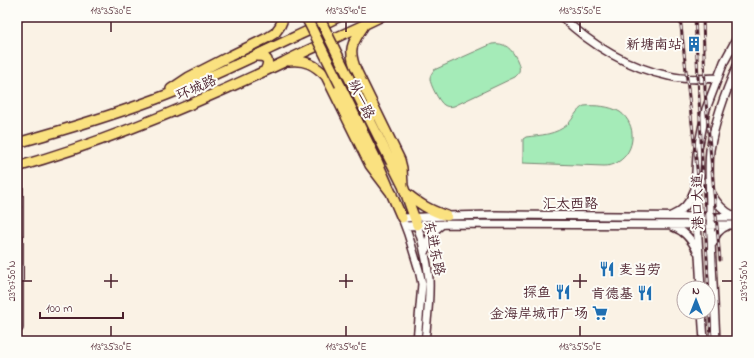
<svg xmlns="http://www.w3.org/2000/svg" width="754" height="358" font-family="'Indie Flower','LXGW WenKai TC',sans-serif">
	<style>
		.green { fill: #a5ebb8; stroke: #788572 }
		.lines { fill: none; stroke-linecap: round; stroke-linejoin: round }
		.minor-casing { stroke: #4a1f2b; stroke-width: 10 }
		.major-casing { stroke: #4a1f2b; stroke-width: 12 }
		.minor { stroke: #fdfcf7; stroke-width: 7 }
		.major { stroke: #fae180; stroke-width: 9 }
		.rail-casing { stroke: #4a1f2b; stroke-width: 3 }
		.rail { stroke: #fdfcf7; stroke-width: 1.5; stroke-dasharray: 4.5; stroke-linecap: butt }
		.major-bridge-casing { stroke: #4a1f2b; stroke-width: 12; stroke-linecap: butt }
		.major-bridge { stroke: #fae180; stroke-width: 9 }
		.ticks { fill: none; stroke: #4a1f2b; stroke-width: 1.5 }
		.labels { text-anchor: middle; stroke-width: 4; stroke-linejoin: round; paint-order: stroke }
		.poi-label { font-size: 14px; fill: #4a1f2b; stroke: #fdfcf7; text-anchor: end }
		.street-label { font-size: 14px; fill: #4a1f2b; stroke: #fdfcf7 }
		.neatline { fill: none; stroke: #4a1f2b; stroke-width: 1.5 }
		.ticks-label { font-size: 10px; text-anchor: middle; fill: #4a1f2b }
	</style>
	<rect width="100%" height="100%" fill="#faf2e5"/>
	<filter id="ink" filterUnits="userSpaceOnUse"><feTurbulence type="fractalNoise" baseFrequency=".025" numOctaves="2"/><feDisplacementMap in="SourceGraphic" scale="8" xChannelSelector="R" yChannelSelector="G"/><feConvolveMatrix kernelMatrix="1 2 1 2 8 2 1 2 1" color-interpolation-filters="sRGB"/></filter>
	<g filter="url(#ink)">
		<!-- green -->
		<path class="green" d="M492,44c13,-2 20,5 25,16 3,7 4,12 -2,17l-61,29c-4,1 -7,1 -10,-1 -5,-3 -14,-21 -14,-26 0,-4 2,-6 4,-9z
			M584,106c11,-1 26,0 36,6 17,12 16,39 -2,50 -4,3 -9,4 -14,4l-81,-3v-24l3,-2c15,-2 30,-2 42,-13 6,-6 8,-14 16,-18z"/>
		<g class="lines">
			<defs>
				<path id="minor" d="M562,17c29,28 67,51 107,59 15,4 33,3 49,2
					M711,192c5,11 12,19 23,24
					M671,216c12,-5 19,-13 23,-25
					M417,225c6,17 10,36 12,54 1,21 -2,42 -4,62
					M406,226l37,-2 294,1
					M673,227c12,4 19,13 24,24
					M713,243c2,-8 6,-14 14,-17
					M426,250c1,-12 7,-19 17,-26
					M701,288l-6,-99 2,-35 9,-45 18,-47 13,-24
					M702,312l2,29
					M17,328h2v-161
					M417,341l5,-57 -3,-14 -11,-36 -6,-16 45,-2 48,-1 242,2
					M716,341c-2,-43 -5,-87 -6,-130 0,-20 -2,-41 0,-61 5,-29 15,-57 27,-84"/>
				<path id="major" d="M365,24c-13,19 -18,25 -8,48l43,88 2,8 1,18
					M256,56c12,0 14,5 9,15
					M289,61c16,-2 26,4 37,15l44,89 22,29
					M350,80l53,106 14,39
					M340,85l38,78 24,55
					M171,89l18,-12 41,-21
					M17,143c47,-13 93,-27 139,-44 48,-18 94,-41 141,-63 14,-7 28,-12 41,-19
					M17,167c92,-26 181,-64 267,-105 31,-16 64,-29 96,-45
					M406,193c15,12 23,17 41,23"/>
			</defs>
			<!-- minor casing -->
			<use href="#minor" class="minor-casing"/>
			<!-- major casing -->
			<use href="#major" class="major-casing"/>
			<!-- minor -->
			<use href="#minor" class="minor"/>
			<!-- major -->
			<use href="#major" class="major"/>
			<defs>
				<path id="rail" d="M680,17l18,160
					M695,17l16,324
					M703,17l2,72
					M17,23l10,-6
					M705,91l15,169"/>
			</defs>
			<!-- rail casing -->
			<use href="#rail" class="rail-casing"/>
			<!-- rail -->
			<use href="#rail" class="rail"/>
			<defs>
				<path id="major-bridge" d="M306,17l34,68
					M319,17l31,63
					M230,56l37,-18 8,-5 5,-7 4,-9"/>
			</defs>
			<!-- major-bridge casing -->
			<use href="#major-bridge" class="major-bridge-casing"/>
			<!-- major-bridge -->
			<use href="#major-bridge" class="major-bridge"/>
		</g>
	</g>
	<!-- ticks -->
	<path class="ticks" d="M111,22v10M346,22v10M580,22v10M111,274v14M346,274v14M580,274v14M22,281h10M104,281h14M339,281h14M573,281h14M722,281h10M111,326v10M346,326v10M580,326v10"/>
	<!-- icons -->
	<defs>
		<symbol id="building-bare" viewBox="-9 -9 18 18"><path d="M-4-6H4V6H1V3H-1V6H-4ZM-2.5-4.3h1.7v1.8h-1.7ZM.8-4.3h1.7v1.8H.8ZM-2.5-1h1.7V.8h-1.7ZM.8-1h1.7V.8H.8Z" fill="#1f6fb2" stroke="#fdfcf7" stroke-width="2.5" paint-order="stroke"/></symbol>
		<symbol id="restaurant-bare" viewBox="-9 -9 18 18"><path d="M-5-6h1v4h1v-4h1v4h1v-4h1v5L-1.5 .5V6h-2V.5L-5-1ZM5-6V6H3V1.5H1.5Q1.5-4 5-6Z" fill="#1f6fb2" stroke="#fdfcf7" stroke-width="2.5" paint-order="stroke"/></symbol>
		<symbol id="supermarket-bare" viewBox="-9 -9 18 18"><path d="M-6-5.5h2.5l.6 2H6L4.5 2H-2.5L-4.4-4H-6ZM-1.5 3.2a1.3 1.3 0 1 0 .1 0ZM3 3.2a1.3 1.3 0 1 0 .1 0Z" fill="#1f6fb2" stroke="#fdfcf7" stroke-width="2.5" paint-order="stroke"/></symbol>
	</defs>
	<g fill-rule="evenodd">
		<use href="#building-bare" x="683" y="33" width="22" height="22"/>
		<use href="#restaurant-bare" x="596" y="258" width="22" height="22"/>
		<use href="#restaurant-bare" x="552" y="281" width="22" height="22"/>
		<use href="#restaurant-bare" x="634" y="282" width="22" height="22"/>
		<use href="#supermarket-bare" x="589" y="302" width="22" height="22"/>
	</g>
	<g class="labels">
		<!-- poi labels -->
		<g class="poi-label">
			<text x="682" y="49">新塘南站</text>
			<text x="619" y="274" text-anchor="start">麦当劳</text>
			<text x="551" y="297">探鱼</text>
			<text x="633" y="298">肯德基</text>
			<text x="588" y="318">金海岸城市广场</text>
		</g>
		<!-- street labels -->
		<g class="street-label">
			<text transform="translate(196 87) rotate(-24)" y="5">环城路</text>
			<text transform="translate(362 99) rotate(64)" y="5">纵一路</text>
			<text transform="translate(697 202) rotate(-91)" y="5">港口大道</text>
			<text x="570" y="208">汇太西路</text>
			<text transform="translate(435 248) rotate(78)" y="5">东进东路</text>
		</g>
	</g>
	<!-- margin -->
	<rect width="754" height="358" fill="none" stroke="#fdfcf7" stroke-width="44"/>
	<!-- north arrow -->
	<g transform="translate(696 300)"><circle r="19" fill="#fdfcf7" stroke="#b5a4a5"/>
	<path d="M0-3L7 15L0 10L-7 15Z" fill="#1f6fb2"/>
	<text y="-6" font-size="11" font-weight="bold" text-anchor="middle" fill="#4a1f2b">N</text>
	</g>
	<!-- scale -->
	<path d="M40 312v6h83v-6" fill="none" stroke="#4a1f2b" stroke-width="2"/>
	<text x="46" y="312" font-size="12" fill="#4a1f2b" stroke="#fdfcf7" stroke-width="3" paint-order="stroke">100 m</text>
	<rect x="22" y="22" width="710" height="314" class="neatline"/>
	<g class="ticks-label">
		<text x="111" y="14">113°35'30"E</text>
		<text x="346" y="14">113°35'40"E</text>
		<text x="580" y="14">113°35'50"E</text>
		<text transform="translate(11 281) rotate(-90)" y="4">23°07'50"N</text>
		<text transform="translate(743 281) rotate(-90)" y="4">23°07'50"N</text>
		<text x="111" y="350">113°35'30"E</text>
		<text x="346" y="350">113°35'40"E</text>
		<text x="580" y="350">113°35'50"E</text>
	</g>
</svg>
